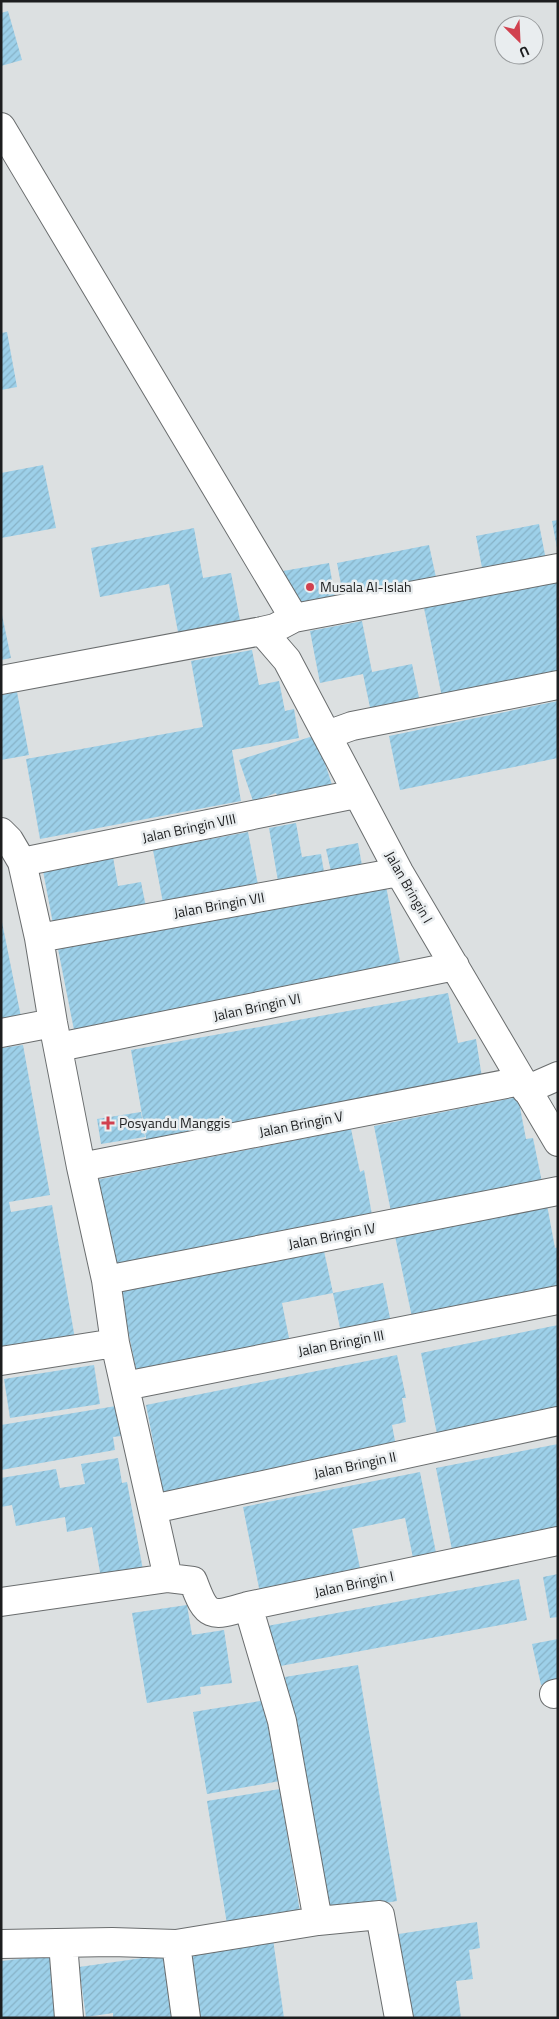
<svg xmlns="http://www.w3.org/2000/svg" width="559" height="2019" font-family="'Titillium Web',sans-serif">
	<style>
		.building { fill: url(#building-hatch) }
		.lines { fill: none; stroke-linecap: round; stroke-linejoin: round }
		.street-casing { stroke: #6a6d6e; stroke-width: 30 }
		.street { stroke: #fff; stroke-width: 28 }
		.poi-dot { fill: #d1414f; stroke: #e9edef; stroke-width: 2 }
		.labels { text-anchor: middle; stroke-width: 5; stroke-linejoin: round; paint-order: stroke }
		.poi-label { font-size: 14px; fill: #1d1e1f; stroke: #e9edef; text-anchor: start }
		.street-label { font-size: 14px; fill: #1d1e1f; stroke: #e9edef }
	</style>
	<defs>
		<pattern id="building-hatch" width="6" height="6" patternUnits="userSpaceOnUse" patternTransform="scale(1.25)"><rect width="6" height="6" fill="#9dd0e9"/><path d="M-1 1l2-2M0 6l6-6M5 7l2-2" fill="none" stroke="#87b2c7"/></pattern>
	</defs>
	<rect width="100%" height="100%" fill="#dce0e1"/>
	<!-- building -->
	<path class="building" d="M8,11l14,49 -21,6v-53z
		M7,332l10,55 -16,3v-57z
		M43,465l13,63 -55,10v-65z
		M558,520v28h-1l-5,-27z
		M539,524l7,36 -63,13 -7,-37z
		M194,528l9,50 28,-5 9,47 -62,12 -9,-48 -69,13 -9,-49z
		M429,545l8,37 -93,18 -7,-37z
		M329,563l7,40 -46,7 -7,-39z
		M558,580v98l-115,24 -19,-94z
		M1,610l10,48 -10,2z
		M362,621l10,51 40,-8 9,43 -49,10 -9,-43 -43,9 -10,-52z
		M252,650l7,35 20,-4 6,30 9,-2 5,29 -67,12 9,51 -201,38 -14,-80 177,-32 -12,-66z
		M17,692l12,63 -28,5v-65z
		M558,701v57l-158,32 -11,-54z
		M316,735l17,53 -54,13 -3,-8 -23,8 -14,-41z
		M296,823l6,34 19,-3 4,24 -46,9 -10,-59z
		M248,832l11,58 -95,18 -11,-58z
		M358,843l5,28 -31,5 -6,-27z
		M113,857l5,29 23,-4 6,30 -93,17 -11,-58z
		M386,886l16,86 -327,63 -17,-86z
		M1,917l21,105 -21,4z
		M448,993l10,50 18,-4 7,45 -336,60 -16,-94z
		M23,1045l27,150 -41,7 2,10 41,-7 23,134 -74,13v-304z
		M518,1097l8,42 7,-1 9,44 -151,30 -17,-86z
		M141,1112l4,25 -44,7 -4,-25z
		M351,1129l9,43 4,-2 8,45 -258,52 -18,-87z
		M547,1205l8,43 3,-1v46l-145,29 -18,-86z
		M324,1251l9,42 -51,10 9,45 -153,31 -18,-87z
		M383,1283l9,45 -50,10 -9,-45z
		M558,1325v90l-120,24 -17,-86z
		M397,1355l9,43h-4l4,24 -14,3 4,21 -233,46 -17,-87z
		M94,1365l6,39 -90,14 -6,-39z
		M116,1406l5,30 -8,1 2,13 -114,20v-45z
		M558,1444v90l-105,21 -17,-87z
		M118,1458l4,25 5,-1 16,88 -42,8 -9,-51 -25,5 -2,-15 -49,9 -4,-21 -11,2v-29l55,-9 4,19 25,-4 -4,-20z
		M420,1472l17,86 -23,5 -9,-45 -53,11 9,44 -101,20 -17,-86z
		M558,1574v43l-8,1 -7,-41z
		M519,1579l8,41 -252,47 -8,-41z
		M187,1605l5,30 32,-5 8,53 -32,4 1,7 -54,9 -15,-90z
		M558,1639v43l-17,3 -9,-41z
		M358,1665l39,236 -73,12 -39,-236z
		M266,1700l14,81 -73,13 -14,-82z
		M280,1789l21,129 -73,12 -21,-129z
		M477,1922l3,26 -11,2 4,29 -17,2 5,37h-57l-12,-83z
		M273,1939l11,79h-87l-9,-67z
		M55,1955l7,63h-61v-57z
		M164,1955l9,63h-60v-5l-27,4 -7,-50z"/>
	<g class="lines">
		<defs>
			<path id="street" d="M1,127l293,491
				M262,631l25,29 112,212 159,270
				M1,680l261,-49 13,-3 19,-10 264,-50
				M327,735l25,-9 206,-41
				M1,832l8,8 13,22 17,76 14,85 28,144 25,113 9,63 53,235
				M22,862l334,-68
				M39,938l360,-66
				M1,1033l52,-10
				M59,1047l396,-81
				M526,1090l32,-14
				M81,1167l440,-86
				M106,1280l452,-89
				M1,1361l114,-18
				M125,1386l433,-86
				M153,1509l405,-88
				M1,1602l167,-24 25,3c14,38 18,36 55,25l310,-65
				M248,1606l34,115 36,200
				M554,1694l4,-1
				M63,1943l6,75
				M1,1944l111,-2 64,2 142,-23 62,-6 19,103
				M176,1944l10,74"/>
		</defs>
		<!-- street casing -->
		<use href="#street" class="street-casing"/>
		<!-- street -->
		<use href="#street" class="street"/>
	</g>
	<!-- markers -->
	<g class="poi-dot">
		<circle cx="310" cy="587" r="5"/>
		<path d="M105.5 1115.5h5v5h5v5h-5v5h-5v-5h-5v-5h5z"/>
	</g>
	<g class="labels">
		<!-- poi labels -->
		<g class="poi-label">
			<text x="320" y="592">Musala Al-Islah</text>
			<text x="119" y="1128">Posyandu Manggis</text>
		</g>
		<!-- street labels -->
		<g class="street-label">
			<text transform="translate(189 828) rotate(-12)" y="5">Jalan Bringin VIII</text>
			<text transform="translate(409 887) rotate(60)" y="5">Jalan Bringin I</text>
			<text transform="translate(219 905) rotate(-10)" y="5">Jalan Bringin VII</text>
			<text transform="translate(257 1007) rotate(-12)" y="5">Jalan Bringin VI</text>
			<text transform="translate(301 1124) rotate(-11)" y="5">Jalan Bringin V</text>
			<text transform="translate(332 1236) rotate(-11)" y="5">Jalan Bringin IV</text>
			<text transform="translate(341 1343) rotate(-11)" y="5">Jalan Bringin III</text>
			<text transform="translate(355 1465) rotate(-12)" y="5">Jalan Bringin II</text>
			<text transform="translate(354 1584) rotate(-12)" y="5">Jalan Bringin I</text>
		</g>
	</g>
	<!-- border -->
	<rect width="559" height="2019" fill="none" stroke="#1d1e1f" stroke-width="5"/>
	<!-- north arrow -->
	<g transform="translate(519 40) rotate(156)"><circle r="24" fill="#e9edef" stroke="#979a9c"/>
	<path d="M0-4L9 19L0 12L-9 19Z" fill="#d1414f"/>
	<text y="-8" font-size="14" font-weight="bold" text-anchor="middle" fill="#1d1e1f">U</text>
	</g>
</svg>
